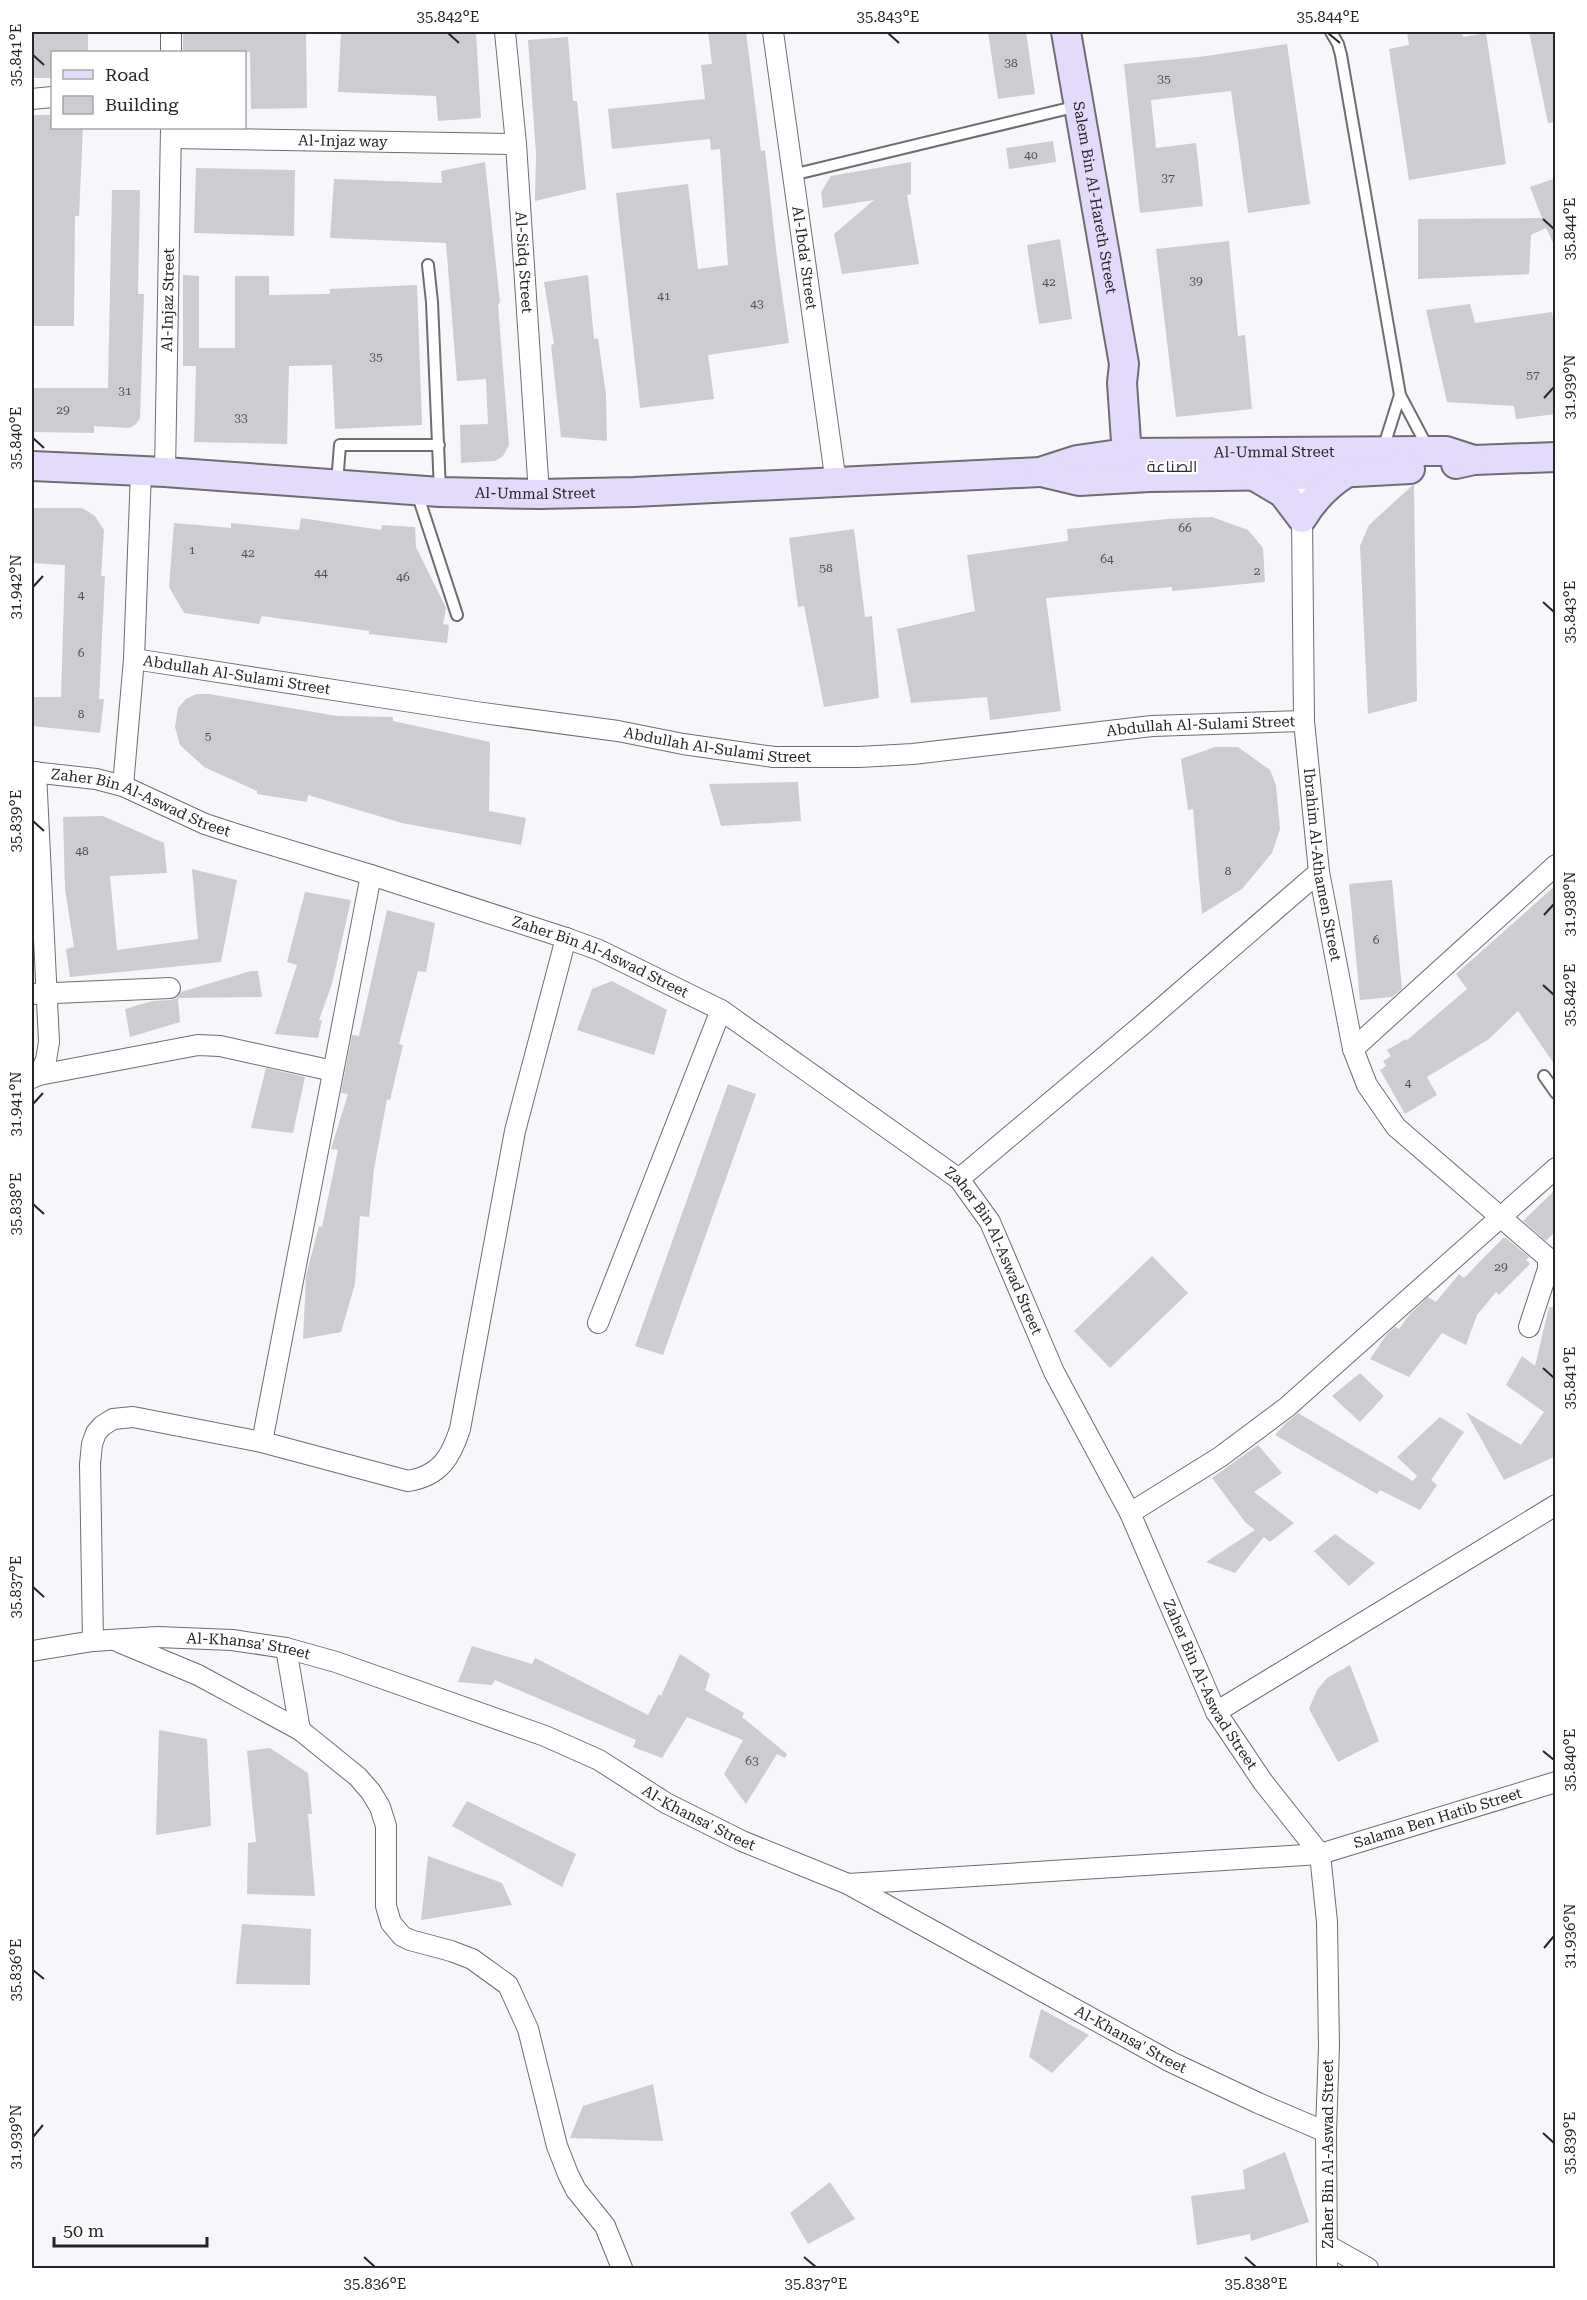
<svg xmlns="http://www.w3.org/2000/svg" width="1587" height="2300" font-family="'Roboto Serif',Cairo,serif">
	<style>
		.building { fill: #cdccd1 }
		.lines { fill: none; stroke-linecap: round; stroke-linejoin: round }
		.lane-casing { stroke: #6e6e72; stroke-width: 14 }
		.street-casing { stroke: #6e6e72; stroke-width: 22 }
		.secondary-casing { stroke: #6e6e72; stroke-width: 32 }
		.lane { stroke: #fff; stroke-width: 10 }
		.street { stroke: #fff; stroke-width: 20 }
		.secondary { stroke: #e3dafc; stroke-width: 28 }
		.ticks { fill: none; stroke: #262628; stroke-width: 2 }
		.labels { text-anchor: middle; stroke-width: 4.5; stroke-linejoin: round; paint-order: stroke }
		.number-label { font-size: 12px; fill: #505052 }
		.street-label { font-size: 15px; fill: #262628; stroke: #fff }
		.neighbourhood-label { font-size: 16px; fill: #2d2d31; stroke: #fff }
		.neatline { fill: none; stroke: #262628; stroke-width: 2 }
		.ticks-label { font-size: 15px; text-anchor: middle; fill: #262628 }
	</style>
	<rect width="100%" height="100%" fill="#f7f6fb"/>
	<!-- building -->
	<path class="building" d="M32,32h56v20h-36v26h-20z
		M183,32h123l1,76 -56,1 -1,-57h-67z
		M341,32h135l5,86 -43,3 -2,-25 -98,-4z
		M708,32h38l15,119 4,-1 12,108 12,85 -81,12 6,44 -74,9 -24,-215 72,-9 10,85 30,-4 -8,-116 -9,1 -1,-11 -98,10 -4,-40 97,-10 -4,-34 11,-1z
		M988,32h38l9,62 -37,5z
		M1407,32h55l1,5 23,-4 20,131 -97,16 -20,-131 20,-4z
		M1529,32h27v90l-8,1z
		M568,37l5,64h4l9,88 -51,12 1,-47 -8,-114z
		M1287,44l23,160 -62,9 -17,-122 -80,9 5,48 40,-5 7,63 -63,7 -16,-149 75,-7z
		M32,115h20v13h31l-4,88h-4l-1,110h-42z
		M1053,141l3,21 -47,7 -3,-21z
		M485,162l15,141 -2,1 11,141 -6,11 -8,5 -34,2 -1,-38 28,-1 -2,-45 -29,2 -11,-138 -116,-5 4,-59 108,4 -1,-12z
		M911,162v32l-4,1 12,69 -77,10 -8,-40 40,-34 -51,8 -2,-16 10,-16z
		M196,168l99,2 -1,66 -100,-3z
		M1556,178v71l-10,-21 -15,7 -2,39 -111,5v-60l124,-1 -12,-31z
		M112,190h28l-2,104h6l-4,124 -4,6 -6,4 -36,-2v7l-62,-1v-44h76z
		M1060,239l12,80 -33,5 -12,-79z
		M1229,241l9,95 7,-1 7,74 -76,8 -20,-168z
		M183,275l16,1v72h36v-72h34v19l61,-1v-5l87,-4 5,140 -87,4 -3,-64 -43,1 -2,78 -93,-2 2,-76h-13z
		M588,275l6,64 4,-1 8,57 1,46 -46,-4 -10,-92 3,-1 -10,-62z
		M1470,304l5,19 77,-11 4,24v78l-40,5 -2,-13 -67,-4 -21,-92z
		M1414,484l3,217 -49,13 -8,-168 9,-21z
		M32,508h50l13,8 9,14 -3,46h4l-6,123h5l-4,34 -68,-7v-29h29l4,-132 -33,-2z
		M1212,517l36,13 15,18 2,34 -93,9v-4l-126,11 15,113 -71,9 -3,-23 -76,6 -14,-74 78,-18 -8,-56 101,-14 -1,-12 100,-10z
		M301,518l80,12 1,-5 33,2 1,20 30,61 -3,16 6,1 -2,18 -78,-9v-3l-107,-15 -3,8 -75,-11 -15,-26 5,-64 57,5v-5l68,7z
		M854,529l11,88 7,-1 7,82 -55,9 -20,-101 -6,1 -9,-69z
		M196,694h13l128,22 56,1v4l97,21 -1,69 37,7 -5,27 -119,-22 -94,-28 -1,7 -50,-8v-3l-53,-24 -24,-22 -5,-18 3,-19 8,-9z
		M1215,747h23l32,23 6,15 4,44 -8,24 -30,36 -40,25 -9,-105 -5,1 -7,-51z
		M798,782l3,39 -80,5 -12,-42z
		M103,816l61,27 3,30 -57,3 7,74 81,-11 -6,-70 45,11 -16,82 -151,15 -4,-28 8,-2 -9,-58 -2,-72z
		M1392,880l10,109 -10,8 -32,3 -11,-116z
		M1556,885v182l-38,-56 -29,28 -62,38 10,18 -32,19 -25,-44 6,-4 -3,-5 8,-5 -4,-6 19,-11v2l61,-52 -11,-15z
		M305,892l46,8 -19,84 -13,36h3l-4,18 -43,-4 22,-69 -10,-3z
		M387,910l48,13 -9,49 -8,-1 -19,73 4,1 -13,55 -3,-1 -13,70 -5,48 -9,-1 -5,68 -14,48 -38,7 3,-63 13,-50 3,1 16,-77 -7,-1 17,-55 -7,-1 11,-58 7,1z
		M251,971h7l4,26 -84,1 2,24 -50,15 -5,-28 27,-8 19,-1 6,-2 4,-6z
		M612,981l55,29 -13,45 -77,-25 15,-41z
		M266,1068l39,9 -12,56 -42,-5z
		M728,1084l28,10 -93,261 -28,-9z
		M1556,1189v42l-10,10 -23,-20z
		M1503,1238h3l23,19 -3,3 4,4 -31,31 -3,-3 -19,23 -11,30 -24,-12 -33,44 -39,-18 17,-25 8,-7 4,2 11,-15 18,-17 8,5 23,-28 5,4z
		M1152,1256l36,37 -78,75 -36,-37z
		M1549,1307h7v149l-52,24 -38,-68 55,33 23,-33 -38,-27 16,-29 13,10z
		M1360,1373l24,23 -24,26 -28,-26z
		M1298,1413l115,68 4,-5 -20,-19 43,-40 24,15 -33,48 6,5 -17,25 -40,-20 -3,4 -102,-59 10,-11z
		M1258,1445l24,28 -28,19 40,31 -24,19 -6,-5 -29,36 -29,-11 49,-32 -10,-8 -33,-44z
		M1335,1534l40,29 -26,23 -35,-35z
		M472,1646l60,18 3,-6 113,57 11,-21 2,2 19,-42 30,20 -5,16 39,23 -2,4 45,37 -2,4 -8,-4 -31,50 -22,-30 19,-34 -56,-23 -25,41 -29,-11 3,-7 -141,-60 -3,5 -34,-3z
		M1350,1665l29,76 -41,21 -29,-53 8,-19 10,-12z
		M159,1730l48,9 4,87 -55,9z
		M270,1748l38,25 4,41h-4l7,82 -68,-2 1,-51 8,-1 -9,-91z
		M467,1801l109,53 -14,33 -110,-61z
		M428,1856l74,27 10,22 -91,15z
		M242,1924l69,5 -1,56 -74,-1z
		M1041,2009l48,26 -37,38 -23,-16z
		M653,2084l10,57 -93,-3 13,-32z
		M1285,2152l24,70 -58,19 -1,-7 -53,11 -6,-49 54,-7 -2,-19z
		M830,2182l25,37 -47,25 -18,-31z"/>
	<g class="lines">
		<defs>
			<path id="lane" d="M1331,32l7,12 3,11 59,340 28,53
				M792,175l286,-69
				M428,265l4,37 8,189
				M1383,449l17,-54
				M337,483l3,-38h99
				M417,493l40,122
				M1544,1076l12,17"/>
			<g id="street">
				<path id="s1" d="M505,32l11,112 23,350"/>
				<path id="s2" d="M773,32l63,451"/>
				<path d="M171,52v-20"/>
				<path d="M32,99l20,-2"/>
				<path id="s3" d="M171,138l345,6"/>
				<path id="s4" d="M1298,464l4,54 2,203 15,151 34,177 14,36 29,42 152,131v11l-19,58"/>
				<path id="s5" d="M165,472l6,-344"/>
				<path id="s6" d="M134,659l342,53 142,19 65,13 91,13h85l54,-3 239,-28 152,-5"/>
				<path id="s7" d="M32,772l64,7 27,7 82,38 37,12 129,39 195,63 33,12 122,60 238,169 31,43 64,150 76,141 86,199 47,70 57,72 7,68 2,124 -3,86 1,136"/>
				<path d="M36,772l13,270 -3,18 -7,15"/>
				<path d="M123,786l11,-127 7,-188"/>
				<path d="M32,994l138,-6"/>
				<path d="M1353,1049l203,-184"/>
				<path d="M32,1078l7,-3 159,-30 22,1 113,25"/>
				<path d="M959,1179l182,-153 178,-154"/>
				<path d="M598,1323l123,-313"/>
				<path d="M262,1442l146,39c32,-5 43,-24 52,-52l55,-298 51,-193"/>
				<path d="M1130,1513l90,-56 67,-50 269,-239"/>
				<path d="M93,1641l-3,-177 2,-20 4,-11 6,-7 11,-7 20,-2 129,25 109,-567"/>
				<path d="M119,1642l79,33 102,55"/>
				<path d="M286,1648l14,82 58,47 13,15 9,15 6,19v80l5,17 11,13 8,4 41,11 21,8 36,26 20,44 29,117 11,28 8,16 29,36 17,42"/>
				<path id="s8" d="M32,1651l61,-10 65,-4 74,3 54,8 50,14 209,74 54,24 67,43 76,38 106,43 323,178 87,41 68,29"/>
				<path d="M1216,1712l340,-207"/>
				<path id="s9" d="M848,1884l472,-30 236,-72"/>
				<path d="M1327,2245l41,23"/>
			</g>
			<g id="secondary">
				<path id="s10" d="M1066,32l58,332 -2,19 6,88"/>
				<path d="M1456,464l18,-4 82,-3"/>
				<path id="s11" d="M32,466l133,6 275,20 99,2 95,-2 406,-20 37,-12 49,-7 303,-2h17l28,9"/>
				<path d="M1041,472l38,9 70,-4 150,-2 111,-6"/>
				<path d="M1256,477l27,16 19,25c12,-20 25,-33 44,-45"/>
			</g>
		</defs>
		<!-- lane casing -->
		<use href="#lane" class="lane-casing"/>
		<!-- street casing -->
		<use href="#street" class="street-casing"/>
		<!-- secondary casing -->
		<use href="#secondary" class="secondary-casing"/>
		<!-- lane -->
		<use href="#lane" class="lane"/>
		<!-- street -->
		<use href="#street" class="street"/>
		<!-- secondary -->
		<use href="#secondary" class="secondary"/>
	</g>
	<!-- ticks -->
	<path class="ticks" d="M448,33l11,10M888,33l11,10M1328,33l12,10M33,55l11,10M1543,219l11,10M1544,398l10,-11M33,438l11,10M33,587l10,-11M1543,602l11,10M33,821l11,10M1544,915l10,-11M1543,985l11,10M33,1104l10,-11M33,1204l11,10M1543,1368l11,10M33,1587l11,10M1543,1751l11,9M1544,1948l10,-12M33,1970l11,9M1543,2133l11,10M33,2137l10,-12M364,2257l11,10M804,2257l12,10M1245,2257l11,10"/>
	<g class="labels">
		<!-- number labels -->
		<g class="number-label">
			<text x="1011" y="67">38</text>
			<text x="1164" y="83">35</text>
			<text x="1031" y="159">40</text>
			<text x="1168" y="182">37</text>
			<text x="1196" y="285">39</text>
			<text x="1049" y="286">42</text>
			<text x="664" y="300">41</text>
			<text x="757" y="308">43</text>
			<text x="376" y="361">35</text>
			<text x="1533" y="379">57</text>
			<text x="125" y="395">31</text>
			<text x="63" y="414">29</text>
			<text x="241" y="422">33</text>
			<text x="1185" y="532">66</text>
			<text x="192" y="554">1</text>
			<text x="248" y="557">42</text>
			<text x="1107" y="563">64</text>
			<text x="826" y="572">58</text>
			<text x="1257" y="575">2</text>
			<text x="321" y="577">44</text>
			<text x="403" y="581">46</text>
			<text x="81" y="599">4</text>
			<text x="81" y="657">6</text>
			<text x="81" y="718">8</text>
			<text x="208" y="740">5</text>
			<text x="82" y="855">48</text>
			<text x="1228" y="875">8</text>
			<text x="1376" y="944">6</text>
			<text x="1408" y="1087">4</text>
			<text x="1501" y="1271">29</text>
			<text x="752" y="1765">63</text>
		</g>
		<!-- street labels -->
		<g class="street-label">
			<text dy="5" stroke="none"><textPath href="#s3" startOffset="172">Al-Injaz way</textPath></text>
			<text dy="5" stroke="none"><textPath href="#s10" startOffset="168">Salem Bin Al-Hareth Street</textPath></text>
			<text dy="5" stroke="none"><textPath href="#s2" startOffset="228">Al-Ibda' Street</textPath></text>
			<text dy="5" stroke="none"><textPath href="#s1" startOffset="231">Al-Sidq Street</textPath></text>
			<text dy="5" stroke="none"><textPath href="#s5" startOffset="172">Al-Injaz Street</textPath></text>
			<text dy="5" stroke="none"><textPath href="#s11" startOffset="1246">Al-Ummal Street</textPath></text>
			<text dy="5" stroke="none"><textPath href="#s11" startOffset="504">Al-Ummal Street</textPath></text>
			<text dy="5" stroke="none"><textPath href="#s6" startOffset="104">Abdullah Al-Sulami Street</textPath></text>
			<text dy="5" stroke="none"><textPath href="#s6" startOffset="1076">Abdullah Al-Sulami Street</textPath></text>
			<text dy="5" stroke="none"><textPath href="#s6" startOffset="590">Abdullah Al-Sulami Street</textPath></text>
			<text dy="5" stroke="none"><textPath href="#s7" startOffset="114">Zaher Bin Al-Aswad Street</textPath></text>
			<text dy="5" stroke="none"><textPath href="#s4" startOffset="402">Ibrahim Al-Athamen Street</textPath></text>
			<text dy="5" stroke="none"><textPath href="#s7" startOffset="600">Zaher Bin Al-Aswad Street</textPath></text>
			<text dy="5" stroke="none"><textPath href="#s7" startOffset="1104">Zaher Bin Al-Aswad Street</textPath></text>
			<text dy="5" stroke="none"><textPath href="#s8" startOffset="218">Al-Khansa' Street</textPath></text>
			<text dy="5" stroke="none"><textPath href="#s7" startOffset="1590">Zaher Bin Al-Aswad Street</textPath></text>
			<text dy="5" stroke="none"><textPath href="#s8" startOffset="704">Al-Khansa' Street</textPath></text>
			<text dy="5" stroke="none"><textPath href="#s9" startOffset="596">Salama Ben Hatib Street</textPath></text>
			<text dy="5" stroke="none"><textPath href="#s8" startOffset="1190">Al-Khansa' Street</textPath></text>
			<text transform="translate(1328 2154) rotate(-90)" y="5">Zaher Bin Al-Aswad Street</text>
		</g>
		<!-- neighbourhood labels -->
		<g class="neighbourhood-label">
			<text x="1172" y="472">الصناعة</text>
		</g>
	</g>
	<!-- border -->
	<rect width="1587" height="2300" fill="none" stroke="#ffffff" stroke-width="66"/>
	<!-- legend -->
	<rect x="51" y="51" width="195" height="78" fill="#ffffff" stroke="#a8a8a9" stroke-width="1.5"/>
	<rect x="63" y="70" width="30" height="9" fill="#e3dafc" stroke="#a8a8a9" stroke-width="1.5"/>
	<text x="105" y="81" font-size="18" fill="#262628">Road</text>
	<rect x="63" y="96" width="30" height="18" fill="#cdccd1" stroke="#a8a8a9" stroke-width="1.5"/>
	<text x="105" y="111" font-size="18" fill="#262628">Building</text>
	<!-- scale -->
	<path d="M54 2237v9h153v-9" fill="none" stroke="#262628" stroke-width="3"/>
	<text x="63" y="2237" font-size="18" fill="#262628" stroke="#ffffff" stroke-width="4.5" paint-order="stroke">50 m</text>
	<rect x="33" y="33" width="1521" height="2234" class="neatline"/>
	<g class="ticks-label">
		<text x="448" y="22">35.842°E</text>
		<text x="888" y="22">35.843°E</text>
		<text x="1328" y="22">35.844°E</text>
		<text transform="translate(16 55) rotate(-90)" y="5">35.841°E</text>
		<text transform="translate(1570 229) rotate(-90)" y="5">35.844°E</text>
		<text transform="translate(1570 387) rotate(-90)" y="5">31.939°N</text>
		<text transform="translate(16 438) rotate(-90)" y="5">35.840°E</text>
		<text transform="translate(16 587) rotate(-90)" y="5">31.942°N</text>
		<text transform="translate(1570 612) rotate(-90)" y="5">35.843°E</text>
		<text transform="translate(16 821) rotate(-90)" y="5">35.839°E</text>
		<text transform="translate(1570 904) rotate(-90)" y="5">31.938°N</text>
		<text transform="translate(1570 995) rotate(-90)" y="5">35.842°E</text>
		<text transform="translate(16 1104) rotate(-90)" y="5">31.941°N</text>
		<text transform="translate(16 1204) rotate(-90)" y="5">35.838°E</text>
		<text transform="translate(1570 1378) rotate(-90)" y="5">35.841°E</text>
		<text transform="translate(16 1587) rotate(-90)" y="5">35.837°E</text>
		<text transform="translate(1570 1760) rotate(-90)" y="5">35.840°E</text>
		<text transform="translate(1570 1936) rotate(-90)" y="5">31.936°N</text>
		<text transform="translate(16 1970) rotate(-90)" y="5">35.836°E</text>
		<text transform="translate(16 2137) rotate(-90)" y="5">31.939°N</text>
		<text transform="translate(1570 2143) rotate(-90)" y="5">35.839°E</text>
		<text x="375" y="2289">35.836°E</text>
		<text x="816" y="2289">35.837°E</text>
		<text x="1256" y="2289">35.838°E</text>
	</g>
</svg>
